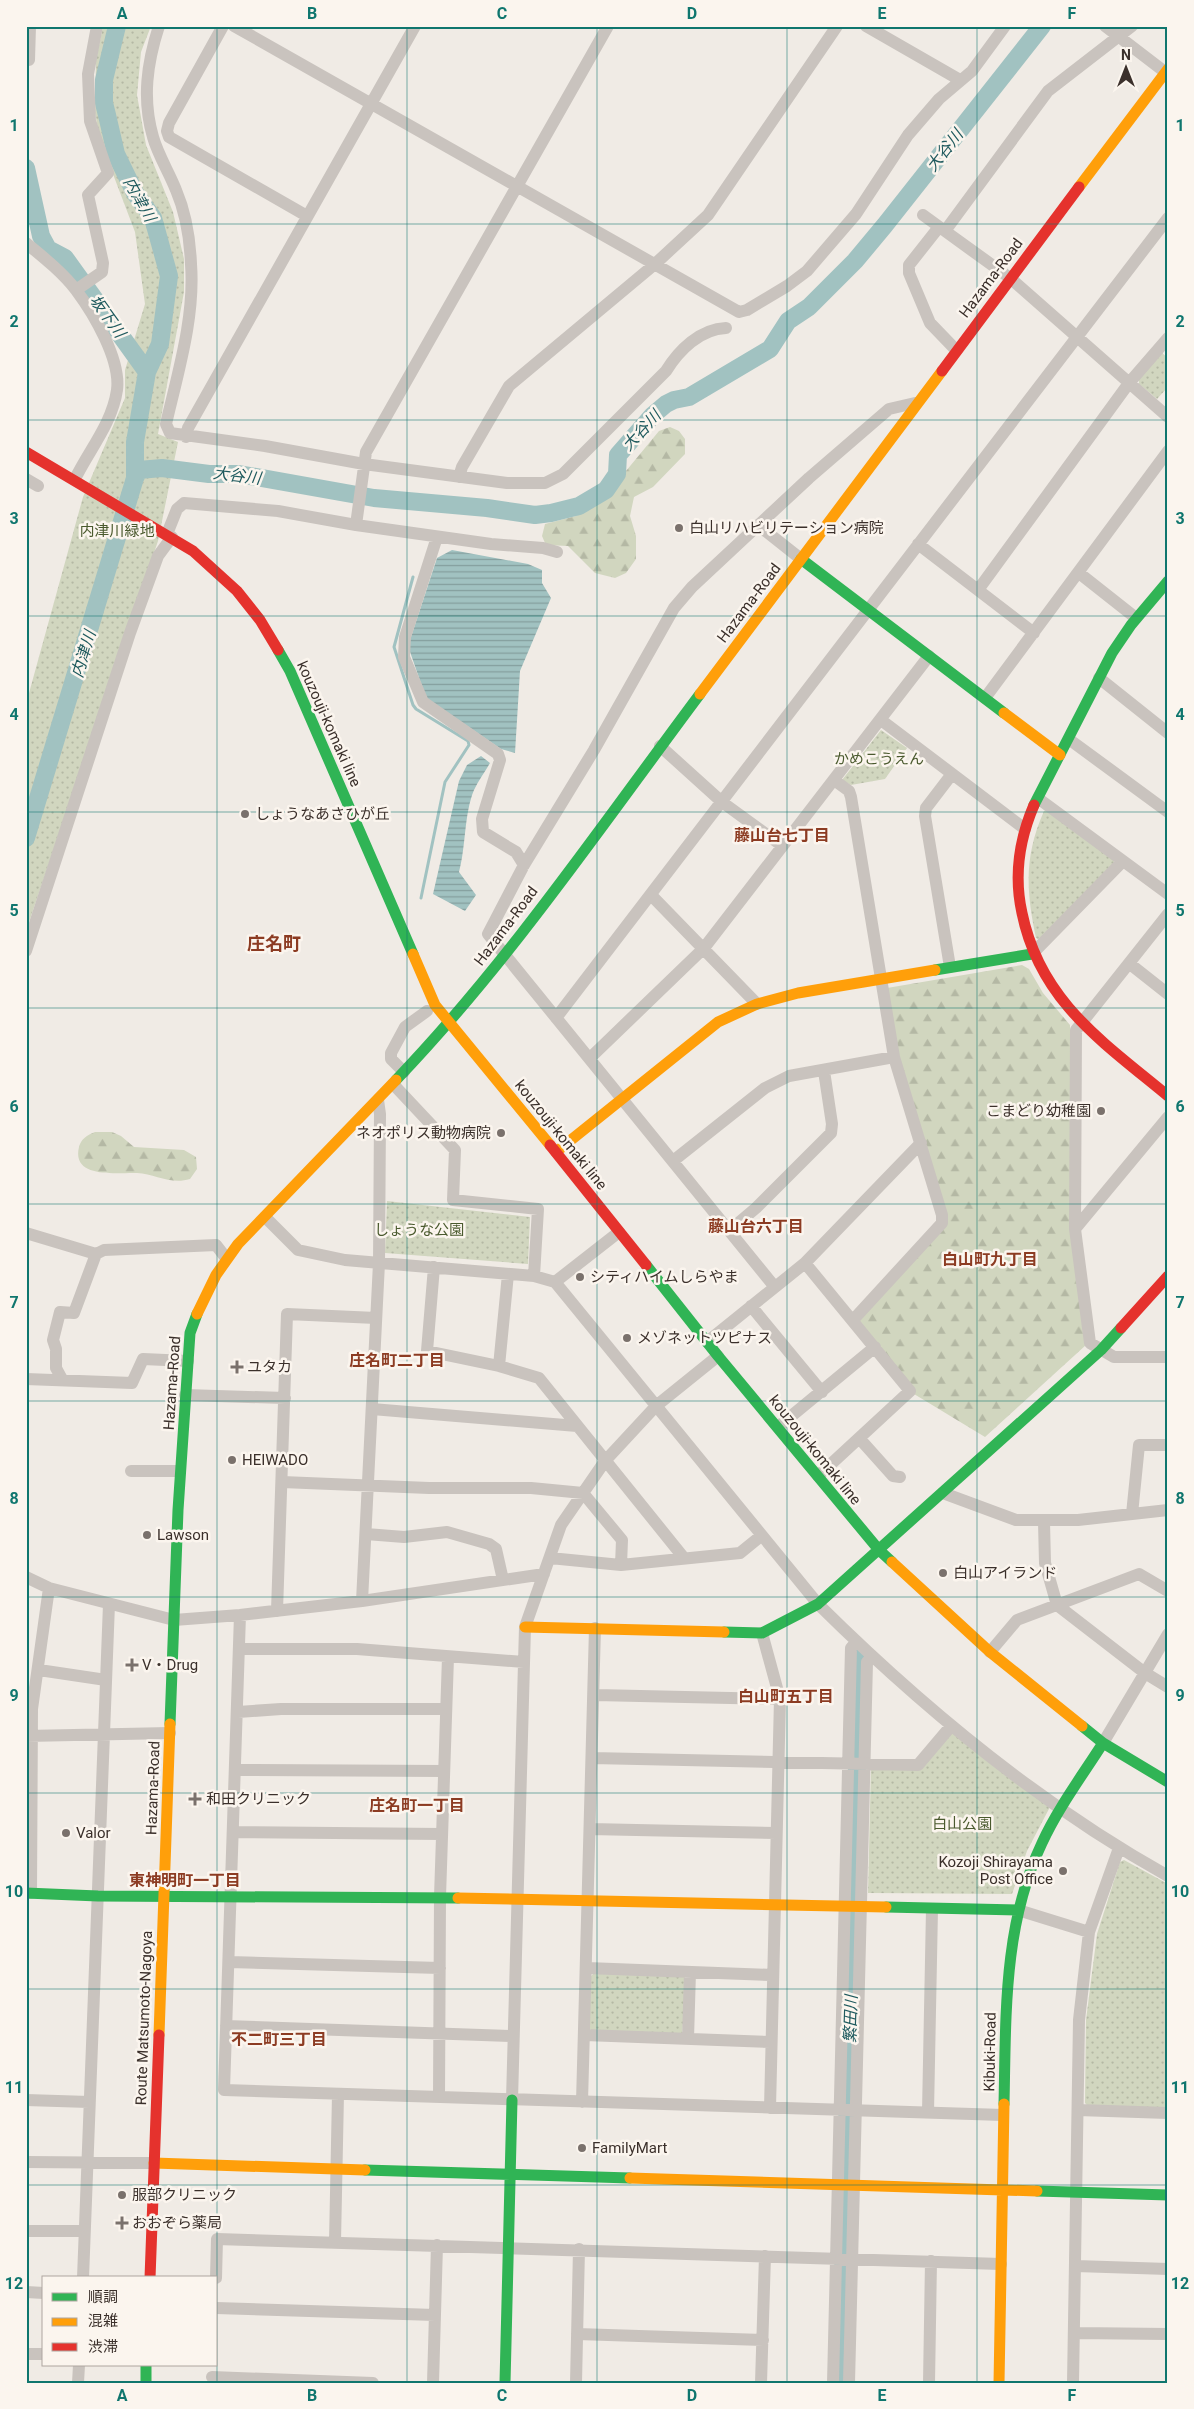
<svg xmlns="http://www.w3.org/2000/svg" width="1194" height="2409" font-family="Roboto,'Noto Sans JP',sans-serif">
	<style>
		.green { fill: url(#green-dots) }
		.forest { fill: url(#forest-firs) }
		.water { fill: url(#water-rules) }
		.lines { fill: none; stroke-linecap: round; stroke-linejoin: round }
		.stream { stroke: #a1c2c1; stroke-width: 3 }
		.river { stroke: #a1c2c1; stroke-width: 18 }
		.street { stroke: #c9c3be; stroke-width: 12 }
		.fast { stroke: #30b455; stroke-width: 11 }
		.slow { stroke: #ff9f0a; stroke-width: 11 }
		.jam { stroke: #e5322d; stroke-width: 11 }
		.grid { fill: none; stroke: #0f766e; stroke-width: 1; stroke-opacity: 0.55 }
		.poi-dot { fill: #7a716c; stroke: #fbf5ee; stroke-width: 2 }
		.labels { text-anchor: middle; stroke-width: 5; stroke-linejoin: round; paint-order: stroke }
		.street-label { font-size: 15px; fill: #3b302b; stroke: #fbf5ee }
		.poi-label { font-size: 15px; fill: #3b302b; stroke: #fbf5ee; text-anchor: start }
		.park-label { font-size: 15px; fill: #4a5a2e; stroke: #fbf5ee }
		.water-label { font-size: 16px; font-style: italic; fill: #1f5a5e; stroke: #fbf5ee }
		.neighbourhood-label { font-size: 16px; font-weight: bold; fill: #8c3b22; stroke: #fbf5ee }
		.quarter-label { font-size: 18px; font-weight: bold; fill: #8c3b22; stroke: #fbf5ee }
		.neatline { fill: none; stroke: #0f766e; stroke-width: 2 }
		.grid-label { font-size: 16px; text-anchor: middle; font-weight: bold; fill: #0f766e }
	</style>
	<defs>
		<pattern id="green-dots" width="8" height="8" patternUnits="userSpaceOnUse" patternTransform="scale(1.25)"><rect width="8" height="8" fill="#d1d6bf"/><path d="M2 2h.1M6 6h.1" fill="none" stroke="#b4b8a4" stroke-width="1.8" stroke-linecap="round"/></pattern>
		<pattern id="forest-firs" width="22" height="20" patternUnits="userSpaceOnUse" patternTransform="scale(1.25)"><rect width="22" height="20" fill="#d1d6bf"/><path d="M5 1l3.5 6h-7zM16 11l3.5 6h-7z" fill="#b4b8a4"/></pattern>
		<pattern id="water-rules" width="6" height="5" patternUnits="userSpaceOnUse" patternTransform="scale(1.25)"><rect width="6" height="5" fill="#a1c2c1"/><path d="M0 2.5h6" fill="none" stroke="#849e9d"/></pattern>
	</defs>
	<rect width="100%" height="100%" fill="#f0ebe5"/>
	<!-- green -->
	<path class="green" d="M103,26h48l-10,26 -4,43 9,50 27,67 11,47v33l-26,142 20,8 -20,99 -132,390v-227l57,-207 42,-99v-28l20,-66 -10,-72 -35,-92 -5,-27 1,-53z
		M1162,353l6,5v29l-11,12 -18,-15v-5z
		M881,730l26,18 -22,31 -34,6 -9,-5z
		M1048,810l66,49v5l-74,76 -4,-2c-10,-47 -12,-82 8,-127z
		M387,1201l143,16 -2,47 -143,-11z
		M952,1729l99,76 -24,46 -15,43 -144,-1 3,-126 50,1z
		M1124,1860l44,24v224l-80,-2 -3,-3 1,-83 11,-86 23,-72z
		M594,1973l90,3 3,4 -5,54 -89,-2 -4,-4 2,-52z"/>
	<!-- forest -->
	<path class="forest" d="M670,427l9,4 6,8v15l-32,33 -19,10 -4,19 6,20v23l-10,14 -11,5 -20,-5 -27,-27 -22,-1 -4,-9 3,-12 31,-8 31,-22 52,-63z
		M1022,965l7,4 14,24 27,32v95l16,225 -101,92 -71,-43 -54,-71v-4l87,-96 -48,-166 -12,-69z
		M95,1132h17l9,4 13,11 50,3 12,7 1,12 -7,10c-19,6 -35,-5 -53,-6 -17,-1 -66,7 -58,-26 2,-8 8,-12 16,-15z"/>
	<!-- water -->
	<path class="water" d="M452,550l76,14 14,6v13l9,15 -31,73 -5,82 -14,-4 -75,-51 -18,-52 29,-88z
		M481,756l9,7c-5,9 -12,18 -16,27 -10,24 -8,57 -15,82l17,23 -11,16 -32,-17 26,-113 8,-16z"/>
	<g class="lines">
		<!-- stream -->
		<path class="stream" d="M35,236h6
			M413,577l-19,70 19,58 3,4 52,32 1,4 -24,37 -24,116"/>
		<!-- river -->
		<path class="river" d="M117,26l-13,54v23l3,12 9,39 19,39 18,25 16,58 -9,68 -13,28
			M26,168l15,68 7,13 17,9 82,114 -12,70v36
			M26,838l109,-360 4,-8 23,-2 47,6h30l135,24 113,10 48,7 16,-2 28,-7 27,-16 11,-16 1,-19 35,-40 13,-11 8,-4 15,-3 81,-48 18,-28 21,-14 46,-46 30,-36 157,-199
			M840,2383l20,-727"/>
		<!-- street -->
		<path class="street" d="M159,26c-12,37 -17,73 -6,111 5,18 16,35 23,53 9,21 14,50 15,74 4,53 -13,108 -25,160l4,9 95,13 99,18 143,19h38l18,-9 103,-103c13,-21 34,-42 60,-43
			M223,26l-54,97 -2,8 2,6 138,79
			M234,26l505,286 8,-2 40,-24 20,-15 49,-57 52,-79 31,-36 33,-28 33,-45
			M866,26l94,54
			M1105,26l60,46
			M1132,26l-84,65 -103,140 65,47 158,139
			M26,60h3l1,-34
			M923,215l22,16
			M939,227l-30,38v8l21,50 26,27
			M26,243c17,14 36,29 50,47 18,24 45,70 41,100 -5,34 -28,60 -42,89
			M76,290l26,-18 1,-9 -15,-68 20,-22 -18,-52 -2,-47 9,-48
			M186,437l2,-9 227,-402
			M459,477l3,-10 47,-81 146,-122 53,-49 129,-189
			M26,479l12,7
			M356,525l135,19 52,4 14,4
			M758,525l43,34
			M167,534l10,-25 7,-6 94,8 78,14 10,-73 242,-426
			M437,537l-32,100 -1,20 19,45 75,52 2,6 -18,59 1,13 33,20 8,13
			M918,544l116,89
			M1079,573l57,45
			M978,590l151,-207 39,-45
			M1099,678l69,55
			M985,698l183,-247
			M881,720l144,109
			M1070,740l98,72
			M660,746l62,56 59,43
			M834,780l15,11 2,6 43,260 48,158v8l-89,97
			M1039,799l129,95
			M651,895l106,109
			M1168,914l-92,116 -1,199 15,114 24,14h54
			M26,951l104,-318 28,-77 14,-19
			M1032,954l91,-93
			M1130,964l38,30
			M950,967l-25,-151 1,-8 26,-34
			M556,1018l612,-800
			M590,1058l114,-110 225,-292
			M404,1072l-13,-13v-6l14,-26 22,-16
			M393,1084l62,66 -2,50 85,9 -4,67
			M673,1161l92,-73 24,-12 105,-19
			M265,1217l33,33 47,10 189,16 21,6 263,322c103,102 223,201 350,272
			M1075,1229l93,-112
			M730,1230l26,-22 75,-75 1,-9 -8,-53
			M26,1233l70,21 8,-4 112,-5 10,13
			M805,1263l105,128 -92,85
			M434,1267l-7,84 72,15 40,12 145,180
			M555,1282l64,-50
			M774,1286l-286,-352 36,-69 70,-115 80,-142 18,-21 117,-109 80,-69 26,-6
			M751,1306l71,86
			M707,1342l98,-79 116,-120
			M499,1366l9,-92
			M26,1379l106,4 11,-24 45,2
			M62,1379l-6,-11v-19l-3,-9 7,-28 14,1 22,-59
			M185,1395l100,3
			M372,1409l205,17
			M778,1427l97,-80
			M859,1438l34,38 7,1
			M131,1471h49
			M282,1482l147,6h102l52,5 39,47 -1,25
			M943,1493l73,27h62l90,-10
			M1132,1514l7,-69h29
			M1044,1522l1,41 12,42 88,68 23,14
			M366,1534l38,3 43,-5 42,12 7,5 7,31
			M550,1558l71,7 119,-12 21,-17
			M26,1577l23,11 125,32 66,-5 122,-14 182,-27
			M362,1601l17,-338 1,-149 -2,-14
			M277,1611l10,-297 89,4
			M240,1615l-16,475 779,25
			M762,1633l18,66 -10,409
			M239,1649h118l167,13
			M990,1652l27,-32 122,-46 29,17
			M39,1670l67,10
			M595,1695l185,4
			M238,1712l43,-3h165
			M26,1736l144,-3
			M1103,1743l65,-109
			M592,1758l326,7 33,-39
			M236,1770l208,1
			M590,1829l186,4
			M233,1832l209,2
			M31,1893l1,-184 17,-121
			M1018,1910l71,22
			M229,1962l211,6
			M587,1968l185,7
			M226,2026l287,10
			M585,2035l185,7
			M688,2039l2,-67
			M439,2097l1,-200 8,-240
			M26,2100l63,2
			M512,2100l13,-473 36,-102 44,-64 51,-55 62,-50
			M582,2102l13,-474
			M1078,2110l90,3
			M928,2112l4,-203
			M26,2162l128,1
			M26,2231h58
			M335,2242l3,-148
			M1076,2266l92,3
			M83,2278l26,-674
			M216,2278l1,-39 784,25
			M26,2292l18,1
			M216,2308l219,7
			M1075,2333l93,1
			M577,2334l186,6
			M26,2354h18
			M212,2377l161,6
			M78,2383l1,-18
			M433,2383l4,-138
			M576,2383l3,-134
			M761,2383l4,-127
			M833,2383l18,-735 5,-6
			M849,2383l18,-721 5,-5
			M929,2383l2,-122
			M1073,2383l6,-363 10,-88 30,-84"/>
		<!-- fast -->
		<path class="fast" d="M801,559l203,154
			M278,650l12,21 123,283
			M1034,805l78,-152 19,-28 37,-44
			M935,970l97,-16
			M396,1080c113,-118 206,-255 304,-386
			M646,1265l72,91 161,194 13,12
			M724,1632l38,1 56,-29 283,-254 20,-22
			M170,1724l8,-214 12,-177 7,-19
			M1082,1726l21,17 65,39
			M26,1893l72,3 360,2
			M886,1907l132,3
			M1004,2104c2,-88 -1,-179 38,-261 16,-35 40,-67 61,-100
			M365,2170l265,8
			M1037,2191l131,4
			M146,2365v18
			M505,2383l7,-283"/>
		<!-- slow -->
		<path class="slow" d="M1079,187l89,-118
			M700,694l242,-323
			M1004,713l56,42
			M413,954l22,51 115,140
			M556,1152l162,-130 39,-18 41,-11 137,-23
			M197,1314l19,-39 22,-31 158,-164
			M892,1562l98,90 92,74
			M525,1627l199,5
			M458,1898l428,9
			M159,2035l11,-311
			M154,2163l211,7
			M630,2178l407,13
			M999,2383l5,-279"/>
		<!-- jam -->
		<path class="jam" d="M942,371l137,-184
			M26,452l167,99 44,40 23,29 18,30
			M1034,805c-15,35 -20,72 -12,108 18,88 81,129 146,183
			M550,1145l96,120
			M1121,1328l47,-52
			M150,2278l9,-243"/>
	</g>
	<!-- grid -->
	<path class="grid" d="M217,26v2357M407,26v2357M597,26v2357M787,26v2357M977,26v2357M26,224h1142M26,420h1142M26,616h1142M26,812h1142M26,1008h1142M26,1204h1142M26,1401h1142M26,1597h1142M26,1793h1142M26,1989h1142M26,2185h1142"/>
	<!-- markers -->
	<g class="poi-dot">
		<circle cx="679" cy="528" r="5"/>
		<circle cx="245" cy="814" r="5"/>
		<circle cx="1101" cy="1111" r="5"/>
		<circle cx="501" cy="1133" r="5"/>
		<circle cx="580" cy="1277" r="5"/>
		<circle cx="627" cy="1338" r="5"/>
		<path d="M234.5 1359.5h5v5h5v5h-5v5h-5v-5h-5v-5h5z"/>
		<circle cx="232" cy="1460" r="5"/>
		<circle cx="147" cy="1535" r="5"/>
		<circle cx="943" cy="1573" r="5"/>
		<path d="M129.5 1657.5h5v5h5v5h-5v5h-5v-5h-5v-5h5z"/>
		<path d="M192.5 1791.5h5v5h5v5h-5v5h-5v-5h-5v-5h5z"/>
		<circle cx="66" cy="1833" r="5"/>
		<circle cx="1063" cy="1871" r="5"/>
		<circle cx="582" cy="2148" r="5"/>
		<circle cx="122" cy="2195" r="5"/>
		<path d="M119.5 2215.5h5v5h5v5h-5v5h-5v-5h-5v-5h5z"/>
	</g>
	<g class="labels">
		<!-- street labels -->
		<g class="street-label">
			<text transform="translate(991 278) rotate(-53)" y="5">Hazama-Road</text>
			<text transform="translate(749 603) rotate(-53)" y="5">Hazama-Road</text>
			<text transform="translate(329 724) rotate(66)" y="5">kouzouji-komaki line</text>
			<text transform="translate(506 926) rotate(-53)" y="5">Hazama-Road</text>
			<text transform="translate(561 1135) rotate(51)" y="5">kouzouji-komaki line</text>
			<text transform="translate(172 1383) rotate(-86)" y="5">Hazama-Road</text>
			<text transform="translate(815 1450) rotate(51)" y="5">kouzouji-komaki line</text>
			<text transform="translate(153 1788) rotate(-88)" y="5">Hazama-Road</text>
			<text transform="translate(144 2018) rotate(-88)" y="5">Route Matsumoto-Nagoya</text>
			<text transform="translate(990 2052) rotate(-89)" y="5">Kibuki-Road</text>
		</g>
		<!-- poi labels -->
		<g class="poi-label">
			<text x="689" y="533">白山リハビリテーション病院</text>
			<text x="255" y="819">しょうなあさひが丘</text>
			<text x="1091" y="1116" text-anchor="end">こまどり幼稚園</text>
			<text x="491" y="1138" text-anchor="end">ネオポリス動物病院</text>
			<text x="590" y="1282">シティハイムしらやま</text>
			<text x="637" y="1343">メゾネットツピナス</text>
			<text x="247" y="1372">ユタカ</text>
			<text x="242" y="1465">HEIWADO</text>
			<text x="157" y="1540">Lawson</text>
			<text x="953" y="1578">白山アイランド</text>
			<text x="142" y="1670">V・Drug</text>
			<text x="206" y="1804">和田クリニック</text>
			<text x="76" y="1838">Valor</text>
			<text x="1053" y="1867" text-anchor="end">Kozoji Shirayama<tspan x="1053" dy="17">Post Office</tspan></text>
			<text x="592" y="2153">FamilyMart</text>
			<text x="132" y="2200">服部クリニック</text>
			<text x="132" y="2228">おおぞら薬局</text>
		</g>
		<!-- park labels -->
		<g class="park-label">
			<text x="117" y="536">内津川緑地</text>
			<text x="879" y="764">かめこうえん</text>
			<text x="419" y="1235">しょうな公園</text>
			<text x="962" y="1829">白山公園</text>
		</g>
		<!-- water labels -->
		<g class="water-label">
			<text transform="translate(944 150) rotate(-52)" y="6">大谷川</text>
			<text transform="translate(140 199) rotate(61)" y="6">内津川</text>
			<text transform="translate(108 316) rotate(54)" y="6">坂下川</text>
			<text transform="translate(641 430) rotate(-47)" y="6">大谷川</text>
			<text transform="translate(237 475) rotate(7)" y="6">大谷川</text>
			<text transform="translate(83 654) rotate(-73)" y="6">内津川</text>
			<text transform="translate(850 2019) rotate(-88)" y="6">繁田川</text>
		</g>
		<!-- neighbourhood labels -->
		<g class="neighbourhood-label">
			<text x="782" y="841">藤山台七丁目</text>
			<text x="756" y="1232">藤山台六丁目</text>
			<text x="990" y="1265">白山町九丁目</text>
			<text x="397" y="1366">庄名町二丁目</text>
			<text x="786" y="1702">白山町五丁目</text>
			<text x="417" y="1811">庄名町一丁目</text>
			<text x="185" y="1886">東神明町一丁目</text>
			<text x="279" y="2045">不二町三丁目</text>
		</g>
		<!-- quarter labels -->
		<g class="quarter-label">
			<text x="274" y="950">庄名町</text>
		</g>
	</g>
	<!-- border -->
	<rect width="1194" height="2409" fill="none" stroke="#fbf5ee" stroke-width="55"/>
	<!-- legend -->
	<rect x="42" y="2276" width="175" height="90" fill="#fbf5ee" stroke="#aea6a0"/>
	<rect x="52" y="2293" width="25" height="8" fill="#30b455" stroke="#aea6a0"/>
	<text x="88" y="2302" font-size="15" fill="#3b302b">順調</text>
	<rect x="52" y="2318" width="25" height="8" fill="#ff9f0a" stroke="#aea6a0"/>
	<text x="88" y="2326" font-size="15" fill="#3b302b">混雑</text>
	<rect x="52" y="2343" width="25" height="8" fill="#e5322d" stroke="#aea6a0"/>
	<text x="88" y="2352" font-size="15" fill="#3b302b">渋滞</text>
	<!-- north arrow -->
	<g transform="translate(1126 68)" stroke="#fbf5ee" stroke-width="4" paint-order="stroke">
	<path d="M0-4L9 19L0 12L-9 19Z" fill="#3b302b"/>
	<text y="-8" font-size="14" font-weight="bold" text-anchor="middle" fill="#3b302b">N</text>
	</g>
	<rect x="28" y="28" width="1138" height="2354" class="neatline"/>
	<g class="grid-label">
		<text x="122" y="19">A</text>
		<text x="312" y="19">B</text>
		<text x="502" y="19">C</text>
		<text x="692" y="19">D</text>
		<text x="882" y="19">E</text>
		<text x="1072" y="19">F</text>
		<text x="14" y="131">1</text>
		<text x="1180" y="131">1</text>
		<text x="14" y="327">2</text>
		<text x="1180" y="327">2</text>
		<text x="14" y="524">3</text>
		<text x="1180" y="524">3</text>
		<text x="14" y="720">4</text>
		<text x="1180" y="720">4</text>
		<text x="14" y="916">5</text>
		<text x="1180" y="916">5</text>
		<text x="14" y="1112">6</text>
		<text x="1180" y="1112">6</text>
		<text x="14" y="1308">7</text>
		<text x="1180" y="1308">7</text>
		<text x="14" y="1504">8</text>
		<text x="1180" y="1504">8</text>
		<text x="14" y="1701">9</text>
		<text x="1180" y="1701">9</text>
		<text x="14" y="1897">10</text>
		<text x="1180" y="1897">10</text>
		<text x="14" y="2093">11</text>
		<text x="1180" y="2093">11</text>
		<text x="14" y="2289">12</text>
		<text x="1180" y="2289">12</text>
		<text x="122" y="2401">A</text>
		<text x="312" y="2401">B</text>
		<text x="502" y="2401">C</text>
		<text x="692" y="2401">D</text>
		<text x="882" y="2401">E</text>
		<text x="1072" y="2401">F</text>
	</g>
</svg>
